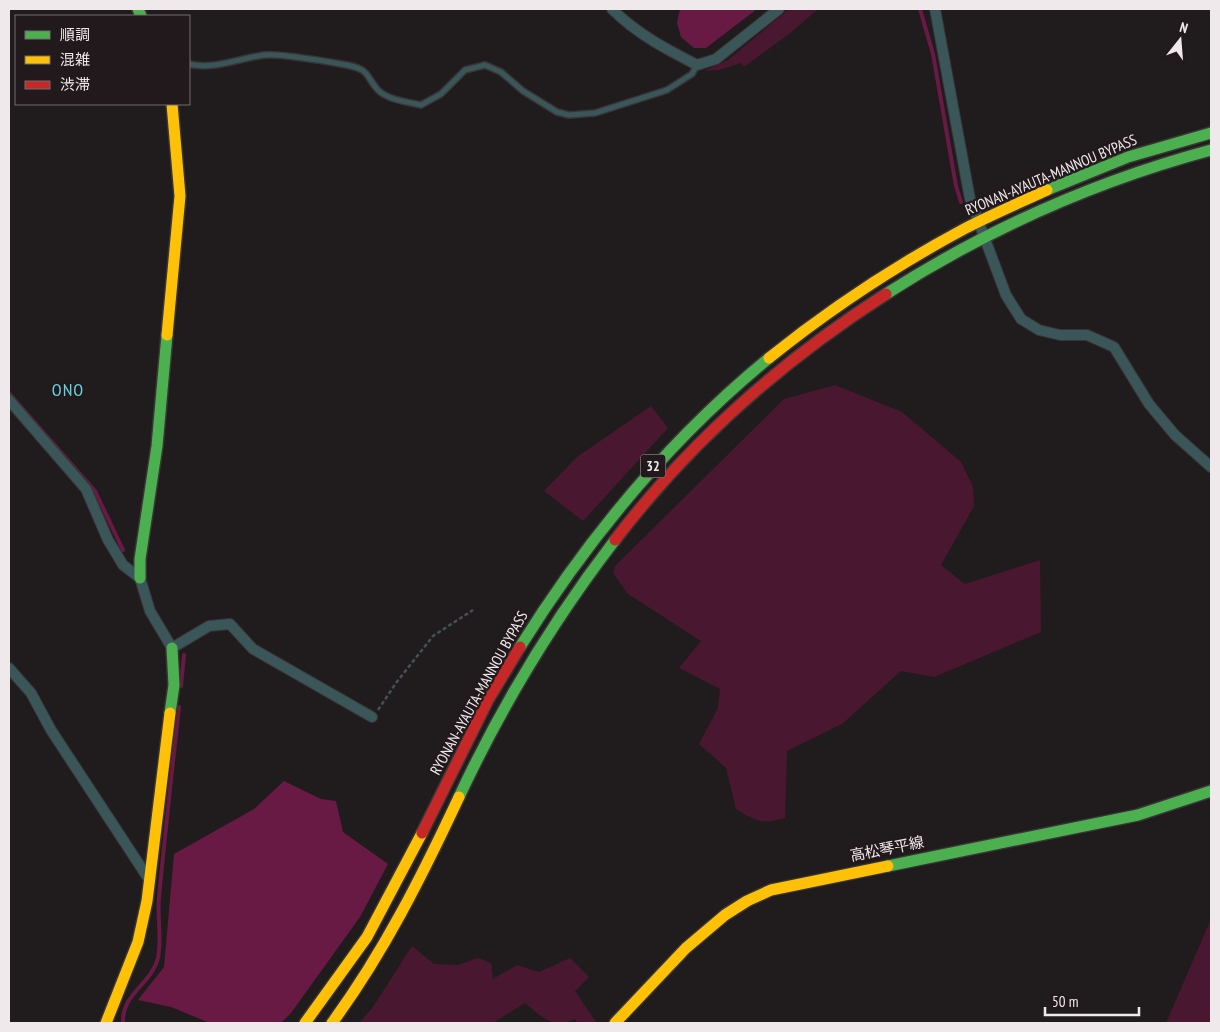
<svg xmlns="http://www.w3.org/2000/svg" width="1220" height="1032" font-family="'PT Sans Narrow','Noto Sans JP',sans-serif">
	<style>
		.green { fill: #4a1731 }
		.water { fill: #691a44 }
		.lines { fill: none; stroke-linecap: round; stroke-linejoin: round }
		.stream { stroke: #691a44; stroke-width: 4 }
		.lane-casing { stroke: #383536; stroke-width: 8 }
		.street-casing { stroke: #383536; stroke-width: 12 }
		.fast-casing { stroke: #383536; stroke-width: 14 }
		.slow-casing { stroke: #383536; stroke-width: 14 }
		.jam-casing { stroke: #383536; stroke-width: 14 }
		.path { stroke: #415355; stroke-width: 2.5; stroke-dasharray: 4 2.5; stroke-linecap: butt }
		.lane { stroke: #3a5659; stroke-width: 5 }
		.street { stroke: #3a5659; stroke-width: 10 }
		.fast { stroke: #4caf50; stroke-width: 11 }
		.slow { stroke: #ffc107; stroke-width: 11 }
		.jam { stroke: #c62828; stroke-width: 11 }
		.labels { text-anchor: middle; stroke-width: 4.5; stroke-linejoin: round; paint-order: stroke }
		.shield { fill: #22191d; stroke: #b2abae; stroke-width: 1 }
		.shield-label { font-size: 14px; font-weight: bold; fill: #f0e9ec }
		.street-label { font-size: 15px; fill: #f0e9ec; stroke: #22191d }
		.quarter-label { font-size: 18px; letter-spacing: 1px; fill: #67d3de; stroke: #22191d }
	</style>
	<rect width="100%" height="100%" fill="#201b1d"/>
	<!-- green -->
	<path class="green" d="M789,9h29l-29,25 -45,33 -3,-4 -22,7 -15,1 24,-11z
		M835,385l67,27 59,50 12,25 1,19 -33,59 24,19 75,-24 1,72 -107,45 -33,-6 -59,53 -55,27 -2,67c-22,7 -30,3 -49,-9l-10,-41 -27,-24 19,-36 2,-19 -41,-21 22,-27 -73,-47 -15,-21 2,-7 169,-167z
		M651,406l17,22 -85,93 -39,-30 33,-34z
		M1211,919v104h-45z
		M412,946l22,18 24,1 20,-7 13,5 2,16 24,-14 22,7 31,-14 19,19 -14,14 21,31 -18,1 -3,-4c-22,12 -34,-3 -50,-16l-32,20h-134l14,-16z"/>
	<!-- water -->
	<path class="water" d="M680,9h77l-51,39h-12l-13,-11 -4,-14z
		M284,781l37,18 15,2 7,31 45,32 -28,53 -69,96 -10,10h-71l-39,-16 -33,-7 26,-33 10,-113 80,-45z"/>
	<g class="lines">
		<!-- stream -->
		<path class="stream" d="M920,9l13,45 23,132 5,16
			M9,393l86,98 28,59
			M181,686l3,-31
			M123,1023c-2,-29 29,-39 35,-65 4,-20 -1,-41 1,-61 6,-63 13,-126 20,-190"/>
		<defs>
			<path id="lane" d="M189,64c25,6 51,-6 75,-9 16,-2 66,7 83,10 24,5 18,11 31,25 10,10 30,12 43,15l20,-11 24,-24 20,-5 16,7 22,19 34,21 12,3 26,-2 72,-23 25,-16 5,-9"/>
			<path id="street" d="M612,9c25,25 54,40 85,56l19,-6 63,-50
				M935,9l35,190 36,96 15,24 18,11 21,5h27l27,12 35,57 26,31 36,32
				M9,400l77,89 22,51 15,25 17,13 10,33 22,37 37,-22 21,-2 23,25 119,68
				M9,668l22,25 20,37 99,151"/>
			<path id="fast" d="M138,9l3,7
				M1047,190l81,-33 83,-24
				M886,294c100,-64 210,-113 325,-144
				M140,578v-19l17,-113 10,-111
				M520,647c68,-109 149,-207 249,-289
				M170,713l4,-28 -2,-37
				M459,797c44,-94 93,-175 156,-257
				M888,866l250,-51 73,-24"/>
			<path id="slow" d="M167,335l13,-139 -8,-92
				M769,358c61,-49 126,-92 195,-129 27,-14 55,-26 83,-39
				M106,1023l32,-81 9,-41 23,-188
				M305,1023l62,-86 55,-104
				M332,1023c52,-71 90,-147 127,-226
				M615,1023l71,-75 39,-33 22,-14 24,-11 117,-24"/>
			<path id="jam" d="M615,540c74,-97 168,-180 271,-246
				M422,833l66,-133 32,-53"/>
		</defs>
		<!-- lane casing -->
		<use href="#lane" class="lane-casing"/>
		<!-- street casing -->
		<use href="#street" class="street-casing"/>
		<!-- fast casing -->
		<use href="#fast" class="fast-casing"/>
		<!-- slow casing -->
		<use href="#slow" class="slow-casing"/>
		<!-- jam casing -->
		<use href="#jam" class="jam-casing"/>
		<!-- path -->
		<path class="path" d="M378,710l18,-27 37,-47 40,-26"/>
		<!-- lane -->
		<use href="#lane" class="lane"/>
		<!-- street -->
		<use href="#street" class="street"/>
		<!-- fast -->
		<use href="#fast" class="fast"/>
		<!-- slow -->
		<use href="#slow" class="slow"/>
		<!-- jam -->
		<use href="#jam" class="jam"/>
	</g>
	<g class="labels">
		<!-- shield labels -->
		<rect class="shield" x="640.5" y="454.5" width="25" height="23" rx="4"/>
		<g class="shield-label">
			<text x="653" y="471">32</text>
		</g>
		<!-- street labels -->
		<g class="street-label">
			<text transform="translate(1051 175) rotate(-23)" y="5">RYONAN-AYAUTA-MANNOU BYPASS</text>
			<text transform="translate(479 693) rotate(-61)" y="5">RYONAN-AYAUTA-MANNOU BYPASS</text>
			<text transform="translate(887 849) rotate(-11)" y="5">高松琴平線</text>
		</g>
		<!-- quarter labels -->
		<g class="quarter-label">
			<text x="68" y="396">ONO</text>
		</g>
	</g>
	<!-- border -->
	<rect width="1220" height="1032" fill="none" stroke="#f0e9ec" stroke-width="20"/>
	<!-- legend -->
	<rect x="15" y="15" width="175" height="90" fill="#22191d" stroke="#746c70"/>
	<rect x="25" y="31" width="25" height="8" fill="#4caf50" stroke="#746c70"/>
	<text x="60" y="40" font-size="15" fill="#f0e9ec">順調</text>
	<rect x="25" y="56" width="25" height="8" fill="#ffc107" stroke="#746c70"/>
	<text x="60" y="65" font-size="15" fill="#f0e9ec">混雑</text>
	<rect x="25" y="81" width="25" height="8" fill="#c62828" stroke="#746c70"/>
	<text x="60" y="90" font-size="15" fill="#f0e9ec">渋滞</text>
	<!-- north arrow -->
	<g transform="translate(1180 40) rotate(17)" stroke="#22191d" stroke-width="4" paint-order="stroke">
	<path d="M0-4L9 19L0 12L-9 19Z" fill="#f0e9ec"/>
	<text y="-8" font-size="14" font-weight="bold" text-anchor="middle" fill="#f0e9ec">N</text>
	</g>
	<!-- scale -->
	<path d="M1045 1007v8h94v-8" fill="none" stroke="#f0e9ec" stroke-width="2.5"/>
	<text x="1052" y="1007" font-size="15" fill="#f0e9ec" stroke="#22191d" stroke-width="4" paint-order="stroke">50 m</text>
</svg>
